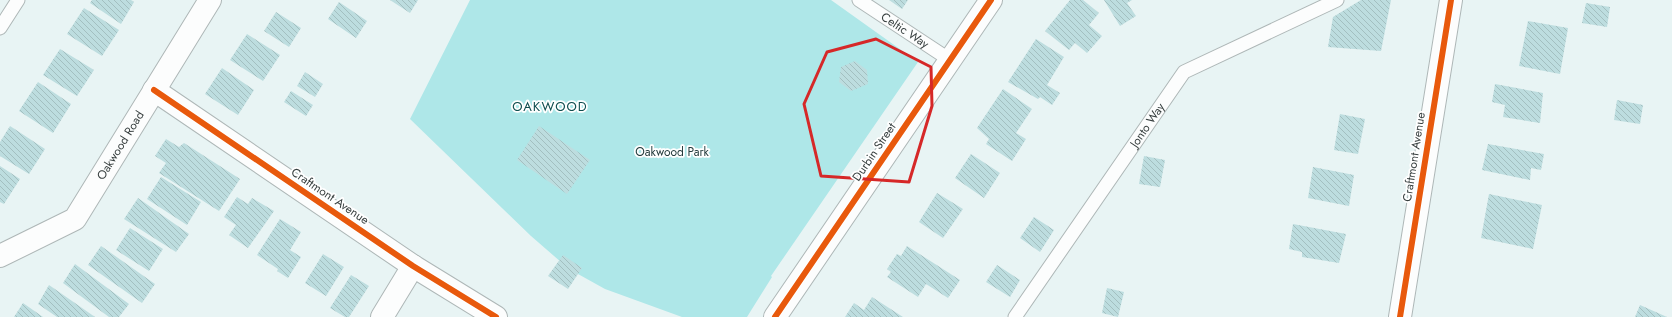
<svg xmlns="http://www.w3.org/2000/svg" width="1672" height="317" font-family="Jost,sans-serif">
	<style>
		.green { fill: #aee7e8 }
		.building { fill: url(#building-back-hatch) }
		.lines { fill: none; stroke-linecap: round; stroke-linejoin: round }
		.service-casing { stroke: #aeb7b7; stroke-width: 15 }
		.minor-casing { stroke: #aeb7b7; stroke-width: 24 }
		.service { stroke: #fcfdfd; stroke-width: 13 }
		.minor { stroke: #fcfdfd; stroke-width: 22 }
		.cycleway-casing { stroke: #fff; stroke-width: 8 }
		.cycleway { stroke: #e8590c; stroke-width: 6 }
		.marked { fill: none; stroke: #d62828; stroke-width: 3; stroke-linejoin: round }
		.labels { text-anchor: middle; stroke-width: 3.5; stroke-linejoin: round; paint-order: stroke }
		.street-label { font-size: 12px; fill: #373f3f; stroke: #fff }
		.park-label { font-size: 12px; fill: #243c3d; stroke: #fff }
		.neighbourhood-label { font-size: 13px; letter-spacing: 1px; fill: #0f4e4f; stroke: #fff }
	</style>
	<defs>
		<pattern id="building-back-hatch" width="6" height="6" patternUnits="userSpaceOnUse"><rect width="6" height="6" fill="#bddddf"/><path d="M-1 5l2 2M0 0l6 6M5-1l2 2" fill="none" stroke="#a3bfc0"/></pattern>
	</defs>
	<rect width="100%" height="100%" fill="#e8f4f4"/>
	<!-- green -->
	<path class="green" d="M470,0h361l87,62 -147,214 1,1 -25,40h-65l-77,-28 -36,-20 -38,-33 -121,-117z"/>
	<!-- building -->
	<path class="building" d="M92,0h39l3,2 -13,22 -31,-21z
		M390,0h28l-8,13z
		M889,0h19l-6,9z
		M1070,0h13l16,13 -10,12 13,11 -15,17 -12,-10 -6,7 -24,-19z
		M1104,0h28l-5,3 9,13 -16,10z
		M1361,0h30l-10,51 -53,-4 5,-30z
		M339,2l28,19 -11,17 -28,-19z
		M1586,3l24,4 -3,20 -25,-4z
		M84,8l35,22 -17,26 -35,-22z
		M276,12l25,16 -12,19 -25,-16z
		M1528,21l40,7 -8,46 -41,-8z
		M247,34l33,21 -17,26 -33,-21z
		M1036,39l28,18 -17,28 13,8 -8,12 -12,-8 -2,2 -30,-17z
		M60,49l34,21 -17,26 -34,-21z
		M855,61l12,9 1,14 -17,7 -12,-9 2,-15z
		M222,68l32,22 -16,25 -33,-21z
		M305,72l18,12 -8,13 -18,-11z
		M38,82l33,22 -18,29 -34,-22z
		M1495,84l48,9 -3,30 -37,-6 2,-12 -13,-3z
		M1003,89l29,20 -16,24 10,6 -14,22 -26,-17 3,-5 -12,-11z
		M291,91l22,14 -7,11 -22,-14z
		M1617,100l26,5 -3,19 -26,-4z
		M1340,114l25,5 -7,35 -24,-4z
		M10,126l35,23 -16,25 -29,-18v-14z
		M539,126l51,34 -23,34 -50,-34z
		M166,139l13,8 5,-4 56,36 -21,32 -60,-38 7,-10 -11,-7z
		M1488,144l56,10 -3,16 -10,-2 -1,12 -48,-10z
		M971,154l29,19 -16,25 -29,-20z
		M1144,156l21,4 -5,27 -21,-3z
		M0,166l20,13 -16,25 -4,-2z
		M1313,167l41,8 -5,31 -41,-8z
		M161,177l40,25 -14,23 -40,-26z
		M937,193l26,16 -20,29 -24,-16z
		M1489,194l53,11 -9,44 -52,-11z
		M237,197l11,7 4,-6 22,13 -26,37 -19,-13 7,-10 -12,-8z
		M138,198l51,36 -13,18 -52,-33z
		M1034,217l20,13 -14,22 -20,-14z
		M280,219l21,13 -11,18 11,7 -13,21 -11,-7 1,-2 -21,-14z
		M1293,224l53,10 -7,29 -37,-6v-5l-13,-3z
		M130,228l33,21 -14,22 -33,-21z
		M101,246l54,38 -13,19 -54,-38z
		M907,246l53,34 -12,18 -22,-14 -8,13 -31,-20 4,-5 -4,-3 10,-15 4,2z
		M323,254l21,13 -18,29 -21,-13z
		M563,255l19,13 -14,21 -20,-13z
		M75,264l54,40 -10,13h-10l-46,-34z
		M997,265l23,15 -10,17 -24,-15z
		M351,275l18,11 -20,31h-4l-15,-9z
		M49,285l46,32h-38l-19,-13z
		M1107,288l17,4 -6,25 -16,-4z
		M872,297l31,20h-58l9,-14 10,7z
		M23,303l20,14h-29z
		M1640,305l27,12h-32z"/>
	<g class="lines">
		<defs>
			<g id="service">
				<path id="s1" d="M859,0l91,60"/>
				<path d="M0,28l18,-28"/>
				<path id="s2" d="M1015,317l169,-245 153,-72"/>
			</g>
			<g id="minor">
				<path d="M154,90l259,176 83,51"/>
				<path id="s3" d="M0,256l75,-37 135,-219"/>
				<path d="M382,317l31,-51"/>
				<path d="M775,317l216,-317"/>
				<path d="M1400,317l51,-317"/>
			</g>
		</defs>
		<!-- service casing -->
		<use href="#service" class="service-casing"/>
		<!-- minor casing -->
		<use href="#minor" class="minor-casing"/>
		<!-- service -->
		<use href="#service" class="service"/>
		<!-- minor -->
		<use href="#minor" class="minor"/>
		<defs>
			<path id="cycleway" d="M154,90l259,176 83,51
				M775,317l216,-317
				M1400,317l51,-317"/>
		</defs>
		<!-- cycleway casing -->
		<use href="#cycleway" class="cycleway-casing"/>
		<!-- cycleway -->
		<use href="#cycleway" class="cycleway"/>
	</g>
	<!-- marked area -->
	<path class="marked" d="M876,39l55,28 1,39 -23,76 -88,-6 -17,-72 23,-52z"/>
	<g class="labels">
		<!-- street labels -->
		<g class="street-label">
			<text dy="4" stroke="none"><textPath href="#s1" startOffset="55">Celtic Way</textPath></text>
			<text dy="4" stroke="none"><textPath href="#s2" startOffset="233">Jonto Way</textPath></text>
			<text dy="4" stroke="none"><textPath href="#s3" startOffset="170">Oakwood Road</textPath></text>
			<text transform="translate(874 152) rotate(-56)" y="4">Durbin Street</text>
			<text transform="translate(1414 157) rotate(-81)" y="4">Craftmont Avenue</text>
			<text transform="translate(330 196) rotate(34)" y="4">Craftmont Avenue</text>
		</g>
		<!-- park labels -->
		<g class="park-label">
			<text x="672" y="156">Oakwood Park</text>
		</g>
		<!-- neighbourhood labels -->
		<g class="neighbourhood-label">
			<text x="550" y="111">OAKWOOD</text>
		</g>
	</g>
</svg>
